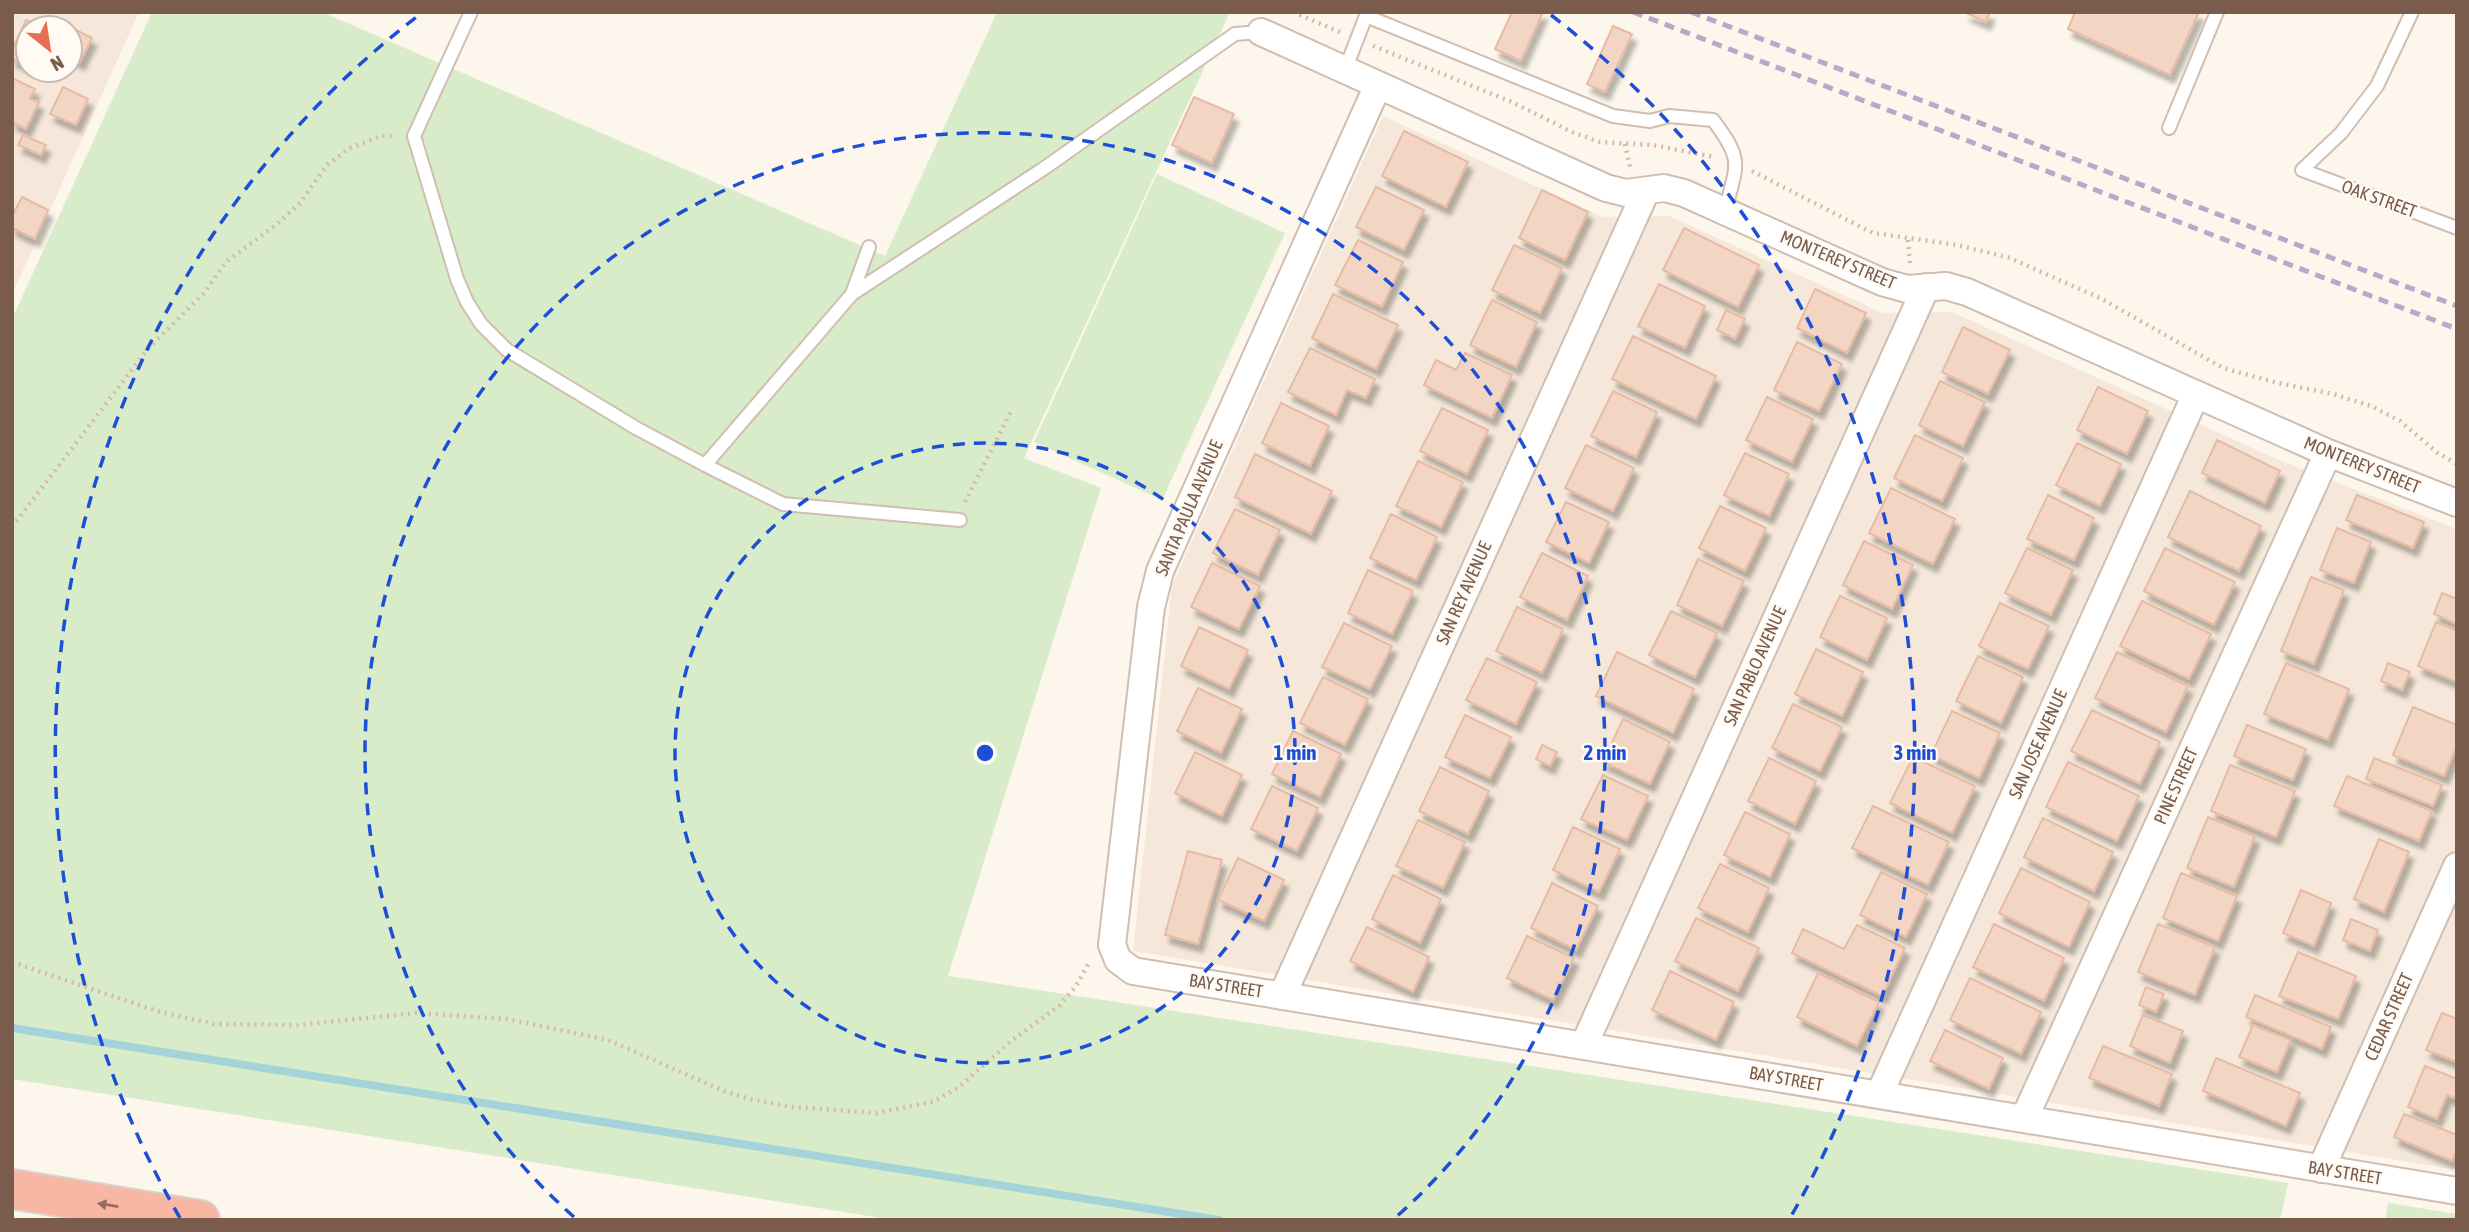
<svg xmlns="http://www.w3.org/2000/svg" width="2469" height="1232" font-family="'Asap Condensed',sans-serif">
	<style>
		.residential { fill: #f5e8da; fill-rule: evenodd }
		.green { fill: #d8ecc9 }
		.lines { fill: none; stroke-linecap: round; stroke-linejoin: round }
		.stream { stroke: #a5d3da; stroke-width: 8 }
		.building { fill: #f3d5c3; stroke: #e6bba3; stroke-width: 2; filter: url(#shadow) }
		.lane-casing { stroke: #d1beb0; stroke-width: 16 }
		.street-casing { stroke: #d1beb0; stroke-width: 30 }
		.highway-casing { stroke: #dad1cd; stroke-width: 42 }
		.path { stroke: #d9b8a5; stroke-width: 4.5; stroke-dasharray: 2 5; stroke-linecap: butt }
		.lane { stroke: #fff; stroke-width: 12 }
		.street { stroke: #fff; stroke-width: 26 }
		.highway { stroke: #f7b7a3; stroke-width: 38 }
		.rail { stroke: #b9a8c9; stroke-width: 5; stroke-dasharray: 10 7; stroke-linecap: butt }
		.oneway { fill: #936e5e }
		.ring { fill: none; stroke: #1d4ed8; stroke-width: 3.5; stroke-dasharray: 12 9 }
		.labels { text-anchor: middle; stroke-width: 5; stroke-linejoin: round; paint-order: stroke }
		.street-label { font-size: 18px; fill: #7a5c4d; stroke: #fffaf3 }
		.centre { fill: #1d4ed8; stroke: #fffaf3; stroke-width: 3.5 }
		.ring-label { font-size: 21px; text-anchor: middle; font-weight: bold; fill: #1d4ed8; stroke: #fffaf3; stroke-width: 5; stroke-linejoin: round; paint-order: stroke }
	</style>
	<defs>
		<filter id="shadow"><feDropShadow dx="4.5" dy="8" stdDeviation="2" flood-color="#0004"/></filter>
	</defs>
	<rect width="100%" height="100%" fill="#fdf6ec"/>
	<!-- residential -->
	<path class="residential" d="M12,12h127l-127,283zM28,28h42v42h-42z
		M1383,116l220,101 66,-1 214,97 69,-1 327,148 178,69v641l-1324,-219 39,-366z"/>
	<!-- green -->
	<path class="green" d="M152,12h170l563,244 112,-244h233l-206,446 77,30 -153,488 1340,207 -8,37h-1386l-882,-141v-760z
		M1157,174l128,59 -123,267 -128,-58z
		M2388,1203l69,11v6h-72z"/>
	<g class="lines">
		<!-- stream -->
		<path class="stream" d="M12,1028l1207,192"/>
	</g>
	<!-- building -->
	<path class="building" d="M1512,12h31l-22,49 -26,-12z
		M1964,12h26l-4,10z
		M2075,12h124l-29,63 -102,-46z
		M26,20l18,8h-16v38l-16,-7v-9z
		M1613,26l19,8 -27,58 -18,-8z
		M72,28l20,10 -12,24 -10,-5z
		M12,78l23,11 -5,10 9,3 -13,27 -14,-7z
		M63,87l25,12 -12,26 -26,-11z
		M1194,97l40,17 -22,49 -40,-18z
		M1404,131l64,31 -22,45 -64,-31z
		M23,135l23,10 -5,10 -23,-10z
		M1376,187l48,23 -20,40 -48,-23z
		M1542,190l46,22 -23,48 -46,-22z
		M22,197l26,13 -13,29 -23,-11v-12z
		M1684,228l75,37 -21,42 -75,-37z
		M1358,240l45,22 -21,45 -47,-22z
		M1514,245l48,23 -22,45 -48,-23z
		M1659,284l46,22 -20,42 -47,-22z
		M1815,289l51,24 -19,40 -50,-25z
		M1333,294l65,31 -22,44 -64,-31z
		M1492,300l45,22 -21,45 -46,-22z
		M1726,310l19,9 -10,20 -18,-9z
		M1963,327l47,23 -22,44 -46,-22z
		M1633,336l83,40 -20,43 -84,-40z
		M1797,342l45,22 -23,47 -45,-21z
		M1310,348l65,31 -9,19 -19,-8 -11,25 -48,-23z
		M1465,353l47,22 -20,43 -68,-33 12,-25 20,10z
		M1940,381l45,21 -22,44 -44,-21z
		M2098,387l50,24 -21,43 -50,-24z
		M1613,391l44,21 -21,45 -45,-21z
		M1767,397l46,22 -21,43 -46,-22z
		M1281,403l48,23 -19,40 -48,-23z
		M1442,408l46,22 -21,44 -47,-23z
		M1915,435l48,23 -21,43 -48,-23z
		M2217,440l63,31 -15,32 -63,-30z
		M2077,443l44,21 -21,42 -44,-21z
		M1586,445l48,23 -21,43 -48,-23z
		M1745,453l44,21 -20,42 -45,-21z
		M1255,454l77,37 -21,43 -76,-37z
		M1418,461l45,21 -22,45 -45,-21z
		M1891,488l64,31 -22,45 -64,-31z
		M2190,491l71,35 -22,45 -71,-34z
		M2048,495l46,23 -20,42 -47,-21z
		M2357,495l67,27 -11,26 -67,-28z
		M1566,502l43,20 -20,41 -43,-21z
		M1720,506l46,22 -21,43 -46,-23z
		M1235,509l45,21 -22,45 -45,-22z
		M1391,514l46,23 -21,43 -46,-22z
		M2337,528l34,14 -17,41 -34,-13z
		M1864,541l49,24 -21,44 -49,-24z
		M2027,548l46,22 -22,45 -46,-22z
		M2165,548l70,34 -21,43 -70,-34z
		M1542,553l46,23 -21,44 -47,-23z
		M1698,559l46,22 -22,45 -45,-21z
		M1212,563l48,23 -21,43 -48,-22z
		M1368,570l45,21 -21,43 -44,-21z
		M2311,577l33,13 -30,74 -33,-13z
		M2442,593l15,6v25l-23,-10z
		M1840,596l47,22 -20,42 -47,-23z
		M2142,601l69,33 -22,45 -69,-33z
		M2000,603l49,23 -21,43 -49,-23z
		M1517,607l46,22 -21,44 -46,-22z
		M1671,611l46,22 -22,44 -46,-22z
		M2436,622l21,9v51l-39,-16z
		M1344,623l48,23 -22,43 -48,-22z
		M1199,627l49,23 -19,39 -48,-23z
		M1816,649l47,23 -21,44 -47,-22z
		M1617,652l77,37 -21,44 -77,-37z
		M2117,652l71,34 -22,46 -71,-34z
		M1978,656l45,21 -22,46 -45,-22z
		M1487,658l50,24 -21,42 -50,-24z
		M2286,663l63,26 -21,51 -64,-26z
		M2388,663l22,9 -8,18 -21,-9z
		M1323,677l45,22 -23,46 -45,-22z
		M1198,688l44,21 -21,44 -44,-22z
		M1793,704l49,23 -22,44 -48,-23z
		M2413,707l44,18v21l-13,30 -51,-21z
		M2092,710l68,32 -20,42 -69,-33z
		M1952,711l48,22 -21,45 -48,-23z
		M1465,715l46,22 -21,41 -45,-21z
		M1623,719l47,23 -20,42 -47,-22z
		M2247,725l59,24 -13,31 -59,-24z
		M1293,731l48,23 -21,43 -48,-23z
		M1542,745l15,7 -7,14 -14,-7z
		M1195,752l47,23 -20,41 -47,-23z
		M1913,757l62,29 -23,47 -62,-30z
		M1769,758l47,23 -21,43 -47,-23z
		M2374,758l68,27 -9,21 -67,-27z
		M2068,762l71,34 -22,45 -71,-34z
		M2230,765l65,26 -19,46 -65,-26z
		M1440,767l49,24 -21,43 -49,-23z
		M1603,775l45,21 -21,44 -46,-21z
		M2347,776l85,35 -13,30 -85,-35z
		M1272,786l46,22 -21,43 -46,-22z
		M1873,806l76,36 -21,43 -76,-37z
		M1745,812l45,22 -20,43 -46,-22z
		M2208,817l47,19 -21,51 -47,-19z
		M2043,818l70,34 -19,39 -70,-34z
		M1418,820l47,22 -22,46 -47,-22z
		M1573,827l47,22 -21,43 -46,-22z
		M2379,839l30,13 -25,60 -30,-13z
		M1188,851l34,9 -24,84 -33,-9z
		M1238,858l46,22 -20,41 -46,-21z
		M1720,864l49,24 -21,44 -50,-24z
		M2021,868l69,34 -21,45 -70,-34z
		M1881,872l46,22 -21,43 -46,-22z
		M2181,873l56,23 -19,45 -55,-23z
		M1393,875l48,24 -21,44 -48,-24z
		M1552,883l46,23 -22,44 -45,-22z
		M2301,890l30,13 -17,43 -31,-13z
		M1696,918l63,30 -21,43 -63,-30z
		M2351,919l27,11 -8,21 -27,-11z
		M1994,924l70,34 -20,43 -71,-34z
		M2158,924l57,23 -20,48 -57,-23z
		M1857,925l48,23 -23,48 -90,-43 11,-24 41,20z
		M1367,927l62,30 -16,35 -63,-31z
		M1527,936l47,22 -21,42 -46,-22z
		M2298,952l58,24 -18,43 -59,-23z
		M1670,971l64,31 -18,38 -64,-30z
		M1818,973l61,29 -22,44 -60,-29z
		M1970,978l71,34 -20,42 -71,-34z
		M2146,987l18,7 -8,18 -17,-7z
		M2255,995l76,32 -9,22 -76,-32z
		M2442,1013l15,6v43l-31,-12z
		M2143,1015l40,16 -13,32 -40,-17z
		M2253,1025l38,15 -14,32 -38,-15z
		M1945,1030l58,28 -14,31 -59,-28z
		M2103,1046l69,28 -13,32 -70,-28z
		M2216,1058l84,35 -14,33 -83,-35z
		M2425,1066l32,13v20l-10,-4 -10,24 -29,-12z
		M2404,1114l53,21v15l-5,11 -58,-24z"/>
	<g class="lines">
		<defs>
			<path id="lane" d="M471,12l-57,124 43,143 10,23 14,22 26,26 129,78 69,37 147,-171
				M2412,12l-35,74 -36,47 -39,37 155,58
				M1345,70l21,-54 247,100 37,5 19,-5 44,4c31,41 24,44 12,91
				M2169,128l48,-116
				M869,247l-17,47 191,-125 192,-135 26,-2
				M705,465l78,39 177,16"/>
			<path id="street" d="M1261,32l345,156 20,5 38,-5 20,5 198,89 25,7 39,-3 21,6 361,161 129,50
				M1378,85l-218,486 -9,36 -39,338 6,15 15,11 1324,220
				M1282,996l364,-805
				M1584,1045l342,-758
				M1879,1095l317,-701
				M2024,1119l304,-666
				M2321,1169l136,-303"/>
			<path id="highway" d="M12,1189l188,31"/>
		</defs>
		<!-- lane casing -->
		<use href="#lane" class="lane-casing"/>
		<!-- street casing -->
		<use href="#street" class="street-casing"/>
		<!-- highway casing -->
		<use href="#highway" class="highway-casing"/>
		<!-- path -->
		<path class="path" d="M1293,12l49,21
			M1373,46l139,56 60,30 28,10 53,3 61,12
			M1625,144l5,23
			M1752,171l121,62 84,12 53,13 92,41 121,69 55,15 55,11 38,12 29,15 38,32 19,11
			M1908,240l2,24
			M965,502l46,-91
			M12,527l135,-177 57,-57 22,-31 51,-38 23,-21 27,-38 23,-17 31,-12h14
			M12,962l145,49 57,13 84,1 118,-12 91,6 101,21 116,51 26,8 43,8 84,6 58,-12 24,-14 52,-46 48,-35 17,-20 14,-25"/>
		<!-- lane -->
		<use href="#lane" class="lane"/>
		<!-- street -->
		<use href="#street" class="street"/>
		<!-- highway -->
		<use href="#highway" class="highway"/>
		<!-- rail -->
		<path class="rail" d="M1633,12l824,317
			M1691,12l766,294"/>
	</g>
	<!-- one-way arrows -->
	<defs><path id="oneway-solid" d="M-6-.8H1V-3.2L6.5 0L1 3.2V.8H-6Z" transform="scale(1.75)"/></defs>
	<use class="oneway" href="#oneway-solid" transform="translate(108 1205) rotate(-171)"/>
	<!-- distance rings -->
	<g class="ring">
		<circle cx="985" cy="753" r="310"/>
		<path d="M574 1217A620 620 0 1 1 1396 1217"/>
		<path d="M180 1218A930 930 0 0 1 419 15M1551 15A930 930 0 0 1 1790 1218"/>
	</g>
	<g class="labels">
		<!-- street labels -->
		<g class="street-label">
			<text transform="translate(2379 199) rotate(20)" y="6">OAK STREET</text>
			<text transform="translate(1838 260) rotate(23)" y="6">MONTEREY STREET</text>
			<text transform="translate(2362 465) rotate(22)" y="6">MONTEREY STREET</text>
			<text transform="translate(1189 508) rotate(-67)" y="6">SANTA PAULA AVENUE</text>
			<text transform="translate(1464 593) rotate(-66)" y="6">SAN REY AVENUE</text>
			<text transform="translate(1755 666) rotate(-66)" y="6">SAN PABLO AVENUE</text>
			<text transform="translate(2038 744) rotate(-66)" y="6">SAN JOSE AVENUE</text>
			<text transform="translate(2176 786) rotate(-66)" y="6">PINE STREET</text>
			<text transform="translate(1226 986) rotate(9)" y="6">BAY STREET</text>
			<text transform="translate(2389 1017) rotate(-66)" y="6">CEDAR STREET</text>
			<text transform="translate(1786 1079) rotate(10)" y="6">BAY STREET</text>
			<text transform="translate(2345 1173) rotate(9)" y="6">BAY STREET</text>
		</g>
	</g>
	<circle cx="985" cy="753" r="10" class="centre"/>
	<g class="ring-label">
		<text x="1295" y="760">1 min</text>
		<text x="1605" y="760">2 min</text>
		<text x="1915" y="760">3 min</text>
	</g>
	<!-- border -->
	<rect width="2469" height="1232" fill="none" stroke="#7a5c4d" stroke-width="28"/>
	<!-- north arrow -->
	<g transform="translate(49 49) rotate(150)"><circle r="33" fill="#fffaf3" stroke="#cabbb1" stroke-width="2"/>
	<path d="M0-5L12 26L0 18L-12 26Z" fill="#e76f51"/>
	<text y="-10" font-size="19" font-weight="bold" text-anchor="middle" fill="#7a5c4d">N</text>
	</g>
</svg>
